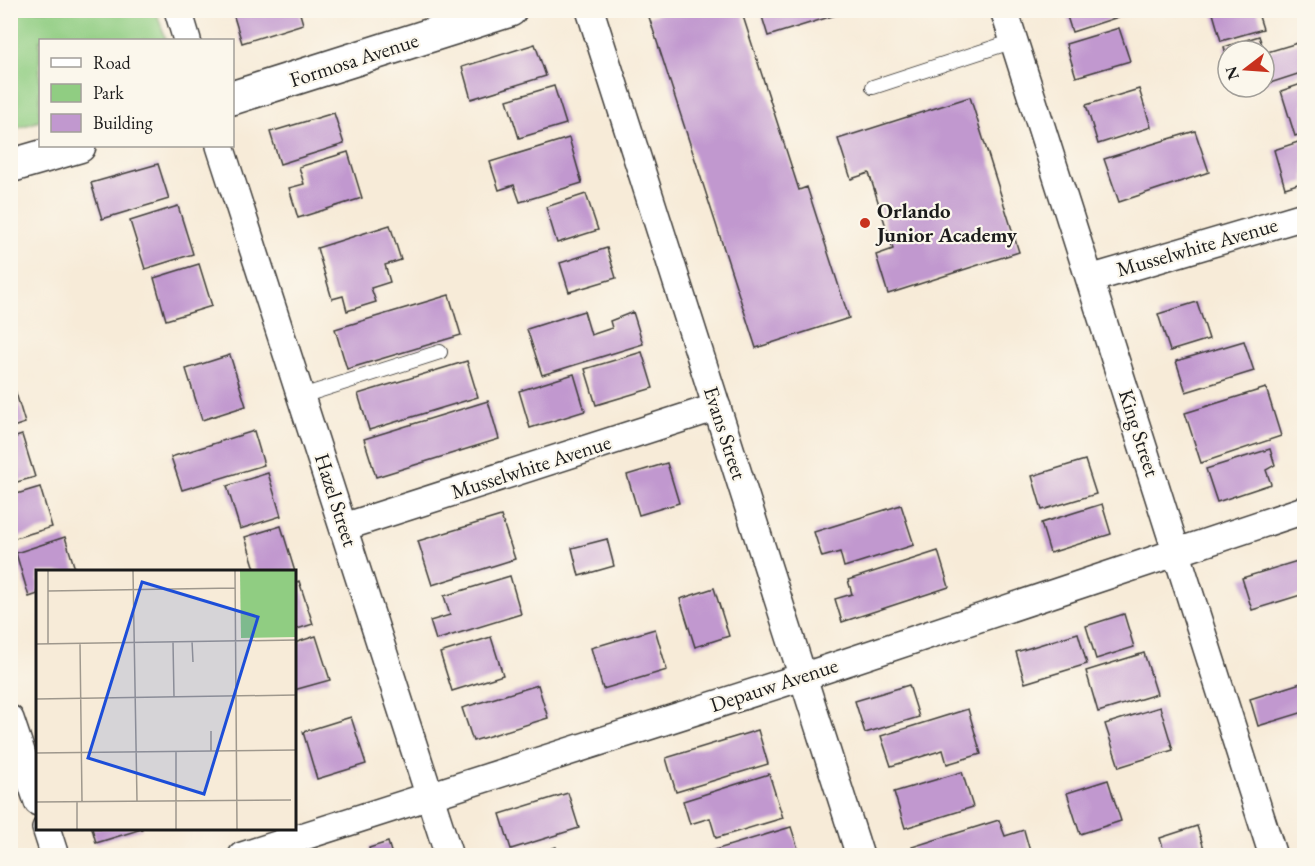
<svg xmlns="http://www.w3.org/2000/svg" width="1315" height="866" font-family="'EB Garamond',serif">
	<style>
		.green { fill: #90cd82; stroke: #56744f; stroke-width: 1.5 }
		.building { fill: #c198cf }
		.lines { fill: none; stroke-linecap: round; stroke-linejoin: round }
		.service-casing { stroke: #3d3b38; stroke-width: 16 }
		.minor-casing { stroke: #3d3b38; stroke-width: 30 }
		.tertiary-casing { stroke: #3d3b38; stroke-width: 36 }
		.service { stroke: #fff; stroke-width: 14 }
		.minor { stroke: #fff; stroke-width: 27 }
		.tertiary { stroke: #fff; stroke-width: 33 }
		.poi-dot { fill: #c8321e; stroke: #fbf7ec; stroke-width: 2 }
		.labels { text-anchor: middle; stroke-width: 4.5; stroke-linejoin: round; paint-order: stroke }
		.street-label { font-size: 21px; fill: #1c1c1c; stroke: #fbf7ec }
		.poi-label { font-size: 21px; font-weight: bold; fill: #1c1c1c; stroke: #fbf7ec; text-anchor: start }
		.inset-road { fill: none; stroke: #9f988d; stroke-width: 1.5 }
		.view { fill: #1d4ed8; fill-opacity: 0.15; stroke: #1d4ed8; stroke-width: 3 }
		.inset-edge { fill: none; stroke: #1c1c1c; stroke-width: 3 }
	</style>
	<rect width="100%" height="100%" fill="#fbf7ec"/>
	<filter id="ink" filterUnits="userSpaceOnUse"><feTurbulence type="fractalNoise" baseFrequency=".0167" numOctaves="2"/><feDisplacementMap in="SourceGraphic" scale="12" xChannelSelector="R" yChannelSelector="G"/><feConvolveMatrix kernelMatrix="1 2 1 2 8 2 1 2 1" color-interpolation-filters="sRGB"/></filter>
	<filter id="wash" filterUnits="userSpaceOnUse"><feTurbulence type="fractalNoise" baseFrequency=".008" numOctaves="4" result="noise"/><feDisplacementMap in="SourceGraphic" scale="24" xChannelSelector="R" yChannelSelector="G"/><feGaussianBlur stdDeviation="1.35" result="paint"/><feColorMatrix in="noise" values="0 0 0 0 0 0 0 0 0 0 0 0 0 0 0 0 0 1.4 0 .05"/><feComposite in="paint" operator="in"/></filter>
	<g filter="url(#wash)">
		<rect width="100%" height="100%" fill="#f7ebd8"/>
		<!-- green -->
		<path class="green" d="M11,10l145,1 10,29h-126v81l-29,9z"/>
		<g id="blocks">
			<!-- building -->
			<path class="building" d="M232,10h67l4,14 -61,19z
				M669,10h72l58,180 8,-3 42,131 -93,30 -107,-331z
				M760,10h89v1l-81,25z
				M1065,10h72v1l-65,21z
				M1212,10h45l6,19 -42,12z
				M1119,28l11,33 -54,16 -10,-33z
				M1259,36l5,15h-36l-1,7 -3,-11z
				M1304,41v31l-40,13v-32z
				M535,44l11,32 -75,23 -9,-32z
				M1304,83v50l-9,3 -14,-45z
				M554,86l12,38 -47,14 -12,-38z
				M1139,89l12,38 -53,17 -12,-39z
				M970,97l49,155 -131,42 -12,-39 17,-6 -24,-76 -18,6 -13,-40z
				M334,113l10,31 -64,20 -10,-32z
				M1195,131l14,41 -90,30 -15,-43z
				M569,138l13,45 -62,19 -6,-17 -15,5 -9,-28z
				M1304,140v42l-19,6 -11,-38z
				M348,152l14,46 -64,20 -9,-30 15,-4 -5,-17z
				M158,164l11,35 -67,20 -11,-36z
				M586,194l12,36 -41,13 -11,-36z
				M178,206l15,48 -48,15 -15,-48z
				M390,225l11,35 -16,5 5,17 -19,6 5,14 -29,9 -4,-15 -11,3 -15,-51z
				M607,248l9,30 -47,14 -9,-29z
				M199,264l13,42 -46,14 -12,-42z
				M449,295l12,40 -114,34 -12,-40z
				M1197,302l12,37 -39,12 -12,-37z
				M584,311l7,24 21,-7 -2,-7 23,-9 10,32 -101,31 -15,-46z
				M1244,341l10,30 -68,21 -10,-31z
				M642,352l11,36 -57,17 -11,-36z
				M230,355l16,51 -44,14 -16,-51z
				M467,361l11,36 -109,33 -11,-36z
				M574,374l11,37 -55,17 -11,-37z
				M10,383h3l12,40 -15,5z
				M1266,388l15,48 -80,27 -16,-50z
				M488,401l11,38 -123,38 -12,-38z
				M254,431l10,34 -82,25 -11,-33z
				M22,435l13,42 -25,7v-45z
				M1270,449l5,16 -9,5 5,14 -54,18 -11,-33z
				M1085,460l11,34 -54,16 -10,-34z
				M667,463l12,40 -40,12 -12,-40z
				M268,473l13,43 -41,13 -13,-43z
				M40,487l12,40 -40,12 -2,-43z
				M1102,504l9,30 -61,19 -9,-30z
				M901,505l13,40 -70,22 -4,-15 -18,5 -8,-25z
				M501,516l14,43 -83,26 -14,-44z
				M281,526l14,46h-39l-11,-35z
				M65,537l11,35h-38v22l-9,3 -13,-44z
				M607,539l7,27 -35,10 -7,-28z
				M938,551l11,36 -107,35 -7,-23 17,-5 -4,-14z
				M1304,559v35l-52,16 -10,-32z
				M510,576l11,38 -85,26 -6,-19 20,-6 -6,-19z
				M299,581l14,43 -19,6v-47z
				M714,588l15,48 -34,11 -15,-48z
				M1124,614l10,33 -38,12 -10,-33z
				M655,629l12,41 -64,19 -12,-41z
				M1078,633l9,31 -62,19 -9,-31z
				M316,636l14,44 -36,10v-47z
				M491,637l12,38 -51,16 -12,-38z
				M1144,653l13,41 -59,18 -12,-41z
				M1304,682v30l-46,14 -8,-27z
				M538,685l10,33 -75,23 -11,-33z
				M909,685l10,32 -54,16 -10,-32z
				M1160,707l13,43 -54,17 -14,-43z
				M968,709l13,45 -34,10 -4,-14 -52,16 -10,-30z
				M351,717l15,47 -49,15 -14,-47z
				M758,730l10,34 -92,28 -10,-34z
				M962,772l11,35 -68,21 -11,-36z
				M769,774l14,44 -67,20 -6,-20 -20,6 -7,-23z
				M1108,780l13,41 -41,13 -13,-41z
				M568,793l11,35 -68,21 -11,-35z
				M999,820l6,16 19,-6 7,25h-117l-2,-8z
				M1197,826l9,29h-41l-5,-17z
				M791,827l9,28h-91l-1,-3z
				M92,828h50v1l-46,14z
				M388,842l4,13h-21l-2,-7z
				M556,847l3,8h-28z"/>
		</g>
	</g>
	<g filter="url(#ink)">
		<use href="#blocks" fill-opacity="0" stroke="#3d3b38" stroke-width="1.5"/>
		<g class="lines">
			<defs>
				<path id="service" d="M873,87l141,-46
					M302,396l138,-44"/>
				<path id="minor" d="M178,10l9,30
					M590,10l270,846
					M1004,10l269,846
					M220,146l229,710
					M1090,279l214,-63
					M344,527l373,-120
					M10,719l28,83
					M46,828l9,28
					M242,856l560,-179 502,-167"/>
				<path id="tertiary" d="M232,98l278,-88
					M10,166l69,-20"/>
			</defs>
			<!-- service casing -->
			<use href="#service" class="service-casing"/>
			<!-- minor casing -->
			<use href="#minor" class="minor-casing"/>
			<!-- tertiary casing -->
			<use href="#tertiary" class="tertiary-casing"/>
			<!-- service -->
			<use href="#service" class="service"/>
			<!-- minor -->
			<use href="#minor" class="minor"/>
			<!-- tertiary -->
			<use href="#tertiary" class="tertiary"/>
		</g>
	</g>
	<!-- markers -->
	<circle class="poi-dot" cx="865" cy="223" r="6"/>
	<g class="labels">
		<!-- street labels -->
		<g class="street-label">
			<text transform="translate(354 60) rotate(-18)" y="7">Formosa Avenue</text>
			<text transform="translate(1197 247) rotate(-16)" y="7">Musselwhite Avenue</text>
			<text transform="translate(725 433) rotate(72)" y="7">Evans Street</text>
			<text transform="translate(1139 433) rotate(72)" y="7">King Street</text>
			<text transform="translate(531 467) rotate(-18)" y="7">Musselwhite Avenue</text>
			<text transform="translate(336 500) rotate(72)" y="7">Hazel Street</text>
			<text transform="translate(774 685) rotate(-18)" y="7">Depauw Avenue</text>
		</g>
		<!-- poi labels -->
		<g class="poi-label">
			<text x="877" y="218">Orlando<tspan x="877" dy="24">Junior Academy</tspan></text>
		</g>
	</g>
	<!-- overview -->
	<g transform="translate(36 570)">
		<rect width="260" height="260" fill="#f7ebd8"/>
		<path d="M204,1h55v66l-54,1z" fill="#90cd82"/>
		<path class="inset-road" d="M12,1v73M97,1l4,230M199,1l2,258M12,21l187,-3M156,71l1,21M137,72l1,55M44,73l2,159M0,74l260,-4M0,129l260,-4M175,161v21M0,183l260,-3M0,232l255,-2M41,259v-27M140,259v-77"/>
		<path class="view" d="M106,12l116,35 -54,177 -116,-36z"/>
		<rect width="260" height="260" class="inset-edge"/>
	</g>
	<!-- margin -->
	<rect width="1315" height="866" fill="none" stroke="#fbf7ec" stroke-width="36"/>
	<!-- legend -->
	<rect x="39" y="39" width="195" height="108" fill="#fbf7ec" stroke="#a29f99" stroke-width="1.5"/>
	<rect x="51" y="58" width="30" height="9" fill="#ffffff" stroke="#a29f99" stroke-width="1.5"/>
	<text x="93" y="69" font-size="18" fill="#1c1c1c">Road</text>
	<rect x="51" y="84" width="30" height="18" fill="#90cd82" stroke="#a29f99" stroke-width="1.5"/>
	<text x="93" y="99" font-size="18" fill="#1c1c1c">Park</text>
	<rect x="51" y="114" width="30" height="18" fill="#c198cf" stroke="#a29f99" stroke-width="1.5"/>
	<text x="93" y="129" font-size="18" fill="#1c1c1c">Building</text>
	<!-- north arrow -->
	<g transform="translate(1246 69) rotate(253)"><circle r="28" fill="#fbf7ec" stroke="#a29f99" stroke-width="1.5"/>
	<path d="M0-4.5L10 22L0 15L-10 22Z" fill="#c8321e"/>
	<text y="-9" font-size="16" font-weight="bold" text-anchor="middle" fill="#1c1c1c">N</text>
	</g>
</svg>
